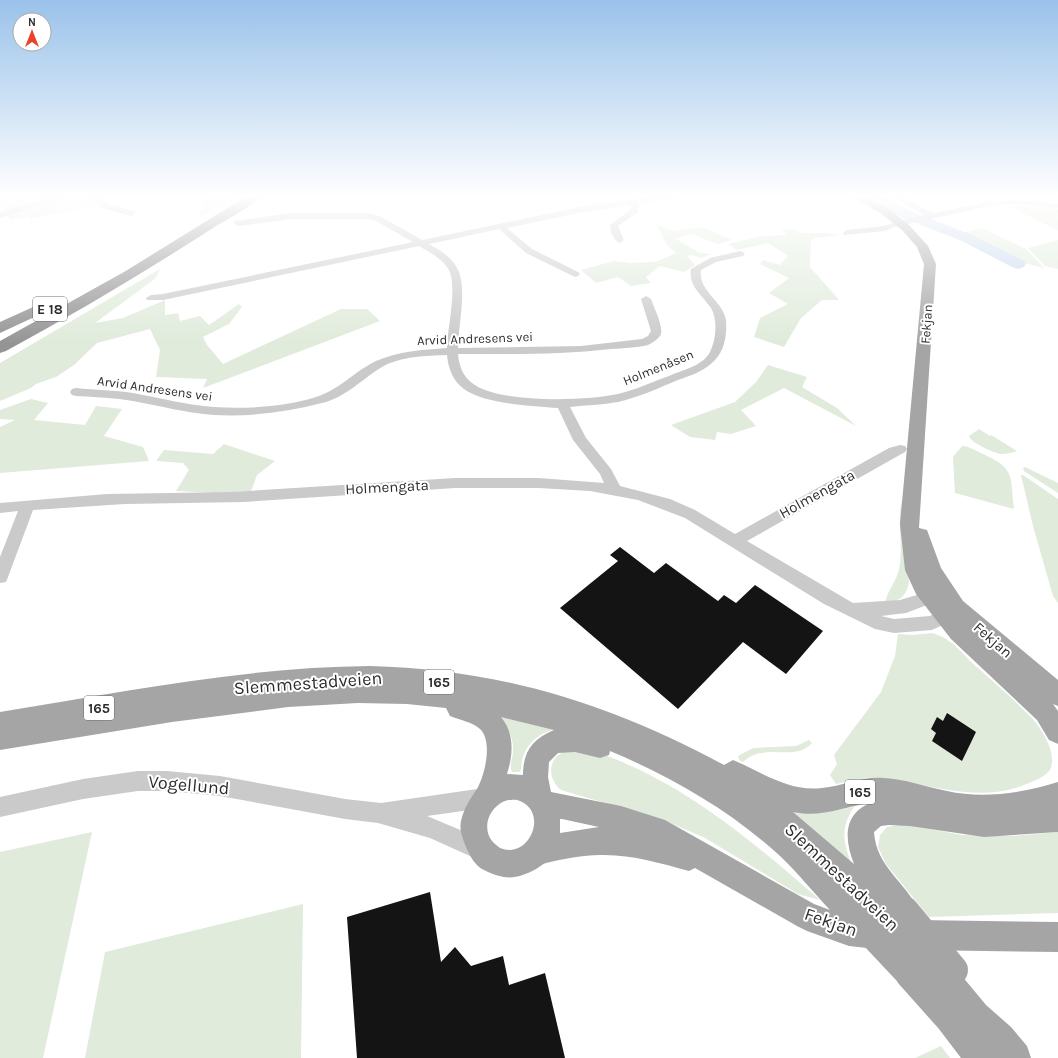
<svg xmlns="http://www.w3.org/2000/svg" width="1058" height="1058" font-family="Karla,sans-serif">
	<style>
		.green { fill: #e0ebdb }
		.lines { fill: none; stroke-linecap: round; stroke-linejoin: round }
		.river { fill: #c6d6ec; fill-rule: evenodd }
		.building { fill: #141414 }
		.minor { fill: #cacaca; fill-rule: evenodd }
		.major { fill: #a5a5a5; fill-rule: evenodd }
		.highway { fill: #949494; fill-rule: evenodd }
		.major-bridge { stroke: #a5a5a5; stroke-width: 30 }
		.labels { text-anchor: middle; stroke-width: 4; stroke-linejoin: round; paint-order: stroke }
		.far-street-label { font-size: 13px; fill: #2d2d2d; stroke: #fff }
		.shield { fill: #fff; stroke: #6c6c6c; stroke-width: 1 }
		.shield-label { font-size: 14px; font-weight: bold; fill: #2d2d2d }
		.street-label { font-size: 15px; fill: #2d2d2d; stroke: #fff }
		.near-street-label { font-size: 18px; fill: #2d2d2d; stroke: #fff }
	</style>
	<rect width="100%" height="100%" fill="#fff"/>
	<!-- green -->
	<path class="green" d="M0,196h54l-50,15 -4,-5z
		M73,196h10l12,9 -65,14 -1,-3 -18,4 -5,-5 30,-10z
		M208,196h25l-35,22z
		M1017,206l37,2 4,2v20l-49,-23z
		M657,225l18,6 27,-4 30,13 -14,4 -27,-10 -15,5 24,14 12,1 -10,4 -11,-3 -4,1 8,9 -11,7 -24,-6 -14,11 5,6 -20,3 -13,-9 -22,6 -15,-13 33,-9 16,2 26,-1 20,-9 -10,-9z
		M982,228l44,21 18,19 -28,-7 -6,-6 -47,-22z
		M794,229l6,4h27l14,2 -26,3 -4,3 -1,26 29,33h-17l-21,18 -17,29 -30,-10 6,-19 28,-14 -19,-11 20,-15 -29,-14 3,-4 17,5 8,-9 -20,-13 -31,7 -9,-6 34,-8 25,-1 -5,-5z
		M1058,240v29l-13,-3 -17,-18z
		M160,269l-4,9 -61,45 28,-5 42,-18v15l13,-2 2,8 20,-5 9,9 30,-21 3,3 -13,17 -26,13 4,8 16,19 118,-55h26l13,12 -177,67 4,-9 -51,-2 4,-27 -10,-21 -53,14 -23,22 -18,12 -20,7 -5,4 -31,13v-38z
		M768,365l39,12 -5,10 35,21 19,18 -72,-38 -43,22 15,16 -25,8 -14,-2 -2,8 -25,-3 -19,-12 64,-23 21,-20z
		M31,399l17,4 -14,17 51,5 11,-19 26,3 -18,27 39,11 6,14 -149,12v-46l15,-7 -15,-1v-9z
		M979,429l11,7 1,-1 26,16c-5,2 -10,3 -16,3 -7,-1 -30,-11 -32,-18z
		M224,444l51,17 -18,14 -6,16 -33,2 -42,-2 13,-21 -6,-7 -27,-2 8,-11 49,4z
		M962,446c7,0 14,5 21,8 33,15 27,22 31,55l-59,-16 -2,-36z
		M1025,467l33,16v10l-34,-22 -1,-3z
		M1021,475h2l35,24v104l-5,-7 -20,-70z
		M902,501l7,82c-3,14 -10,18 -24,21 1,-11 10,-21 13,-31 7,-24 -2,-49 4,-72z
		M932,633c5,2 10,3 14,6 12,7 21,20 32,29 18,16 36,32 53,49 11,12 27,37 19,53 -7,8 -16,11 -26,15 -45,18 -89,0 -134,-5 -7,0 -14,-2 -21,-2 -11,1 -23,4 -33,6l-6,-9 7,-11 -3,-9 47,-63 14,-36 3,-22 14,1z
		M493,711l64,18c-17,3 -30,13 -35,31 -1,4 0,8 -2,12h-8c-3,-6 0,-13 1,-19 2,-17 -9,-30 -20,-42z
		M809,740l3,3c-18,20 -47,-2 -69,19l-4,-2 -1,-4 15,-8 43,-2z
		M587,749c90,28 163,90 233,151l-22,-6 -93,-56 -39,-17 -105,-31c-15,-12 -13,-35 7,-39 6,-2 13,-1 19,-2z
		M782,806l44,6 28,-5c-14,21 -11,35 -2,58z
		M904,824l58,11 50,1 46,-4v81l-129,4 -43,-53 -8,-17 2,-12 7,-8z
		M92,832l-49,226h-43v-206z
		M303,904l-2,154h-216l20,-106z
		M941,1046l9,12h-35z"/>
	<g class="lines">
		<!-- river -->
		<path class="river" d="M866,196h17l30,16 59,23 52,26 2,3 -2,3 -6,2 -6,-2 -50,-26 -59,-23 -35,-19z"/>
	</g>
	<!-- building -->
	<path class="building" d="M620,547l34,26 12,-10 52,38 6,-6 12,8 19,-18 68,46 -37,43 -43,-32 -65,67 -118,-101 58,-47 -8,-6z
		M947,713l29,19 -14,29 -30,-20 4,-8 -5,-4 6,-12 6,4z
		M430,892l11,70 14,-15 16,19 32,-10 6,29 36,-12 20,85h-208l-10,-141z"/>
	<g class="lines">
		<!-- minor -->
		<path class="minor" d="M53,196h12l-1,2 -64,20v-6z
			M87,196h9l12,8 26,7 1,2 -4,3 -29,-8z
			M659,196h19l-4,2 -37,6 2,2 -2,7 -19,13 6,14 -4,3c-6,-2 -10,-12 -10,-18l20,-15 1,-3 -2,-2 -45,7 -77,16 25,21 46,23 2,2 -2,2 -3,1 -49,-24 -27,-24 -70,15c10,6 23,13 28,24 11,18 1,58 1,80l123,-2 61,-7 6,-3 3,-5 -10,-32 5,-3 5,3c3,9 14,30 9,37 -3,4 -8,7 -12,9 -12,3 -25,3 -37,4 -51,6 -102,5 -153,5 1,12 5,22 14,29 26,21 114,18 146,11 17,-4 34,-12 51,-18 13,-6 34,-10 41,-24 6,-12 8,-32 1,-44 -9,-13 -23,-22 -20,-39l19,-11 30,-7 3,1 2,2 -2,2 -27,6 -15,8c-3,21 22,31 25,50 1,14 -1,30 -11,40 -10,11 -23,15 -37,20 -19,8 -39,17 -60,22 -16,3 -32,3 -48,5l16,31 25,31 9,17 50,13 25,11 40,24 154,-86 11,-3 5,1 2,3 -2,3 -158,89 106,62 47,-3 30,-9h9l6,2 2,5 -2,5 -18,2 -21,8 -25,3 13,3 36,-3 23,-13 6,2 2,5 -2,5 -8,6 -19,9 -38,3 -19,-4 -51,-25 -139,-86 -47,-18 -48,-9 -51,-3h-84l-211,14 -119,2 -92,6 -25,67 -2,5 -6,1v-26l18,-46 -18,2v-10l107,-9 125,-2 223,-14h84l65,5 -4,-9 -27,-34 -15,-32c-25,-2 -74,-4 -94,-19 -11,-8 -16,-21 -17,-34 -21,1 -46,1 -65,12 -20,12 -37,31 -60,36 -35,9 -71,14 -108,12 -27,-2 -54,-9 -81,-14 -18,-3 -38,-4 -57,-5l-4,-1 -2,-3 2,-3 4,-1c19,2 39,2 57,5 27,5 54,12 81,14 33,2 70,0 102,-10 23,-7 39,-26 60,-36 23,-10 46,-11 71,-13 0,-19 12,-66 0,-81 -6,-9 -18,-15 -28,-21l-256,54h-16l-1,-2 5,-3 12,-1 250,-52 -39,-22 -7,-1h-75l-54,7 -4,-3 1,-2 57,-8h75l13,3 42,24 162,-34z
			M891,196h10l32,17 56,-11 29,-2 40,4v4l-40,-4 -29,2 -95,21 -9,4 -41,4 -1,-2 4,-3 36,-4 41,-11z
			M138,771h29l53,5 125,23 36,4 103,-15 7,3 3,7 -3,7 -7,3 -57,8 62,26 3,8 -3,8 -8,3 -51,-23 -52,-15 -33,-4 -125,-23 -53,-5h-29l-55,8 -83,18v-20l83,-18z"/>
		<!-- major -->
		<path class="major" d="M851,196h12l27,14 20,16 18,20 8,18 -17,264 8,2 14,38 22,33 95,79v26l-5,-2 5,7v33l-9,-4 -12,-20 -86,-81 -35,-45 -11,-24 -5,-46 24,-260 -7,-17 -15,-17 -20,-16z
			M370,666c129,3 241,38 354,99l9,-5c29,12 55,32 89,28 21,-2 40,-12 62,-10 22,1 42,9 63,13 36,8 76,2 111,-9v50l-74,5 -74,-11 -21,-1 -8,1 -7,6c2,35 32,50 45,79l-5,10 -10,5 -10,-5 -3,-3 -8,4 3,2 5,10 -5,10 -10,5 -27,-3 -42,-15 -10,-5 -102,-58 -6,3c-29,-8 -59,-17 -89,-16 -17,0 -37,4 -54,8 -4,1 -6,4 -10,6 -20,11 -32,11 -52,1 -9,-4 -14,-14 -18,-23 -3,-8 -7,-17 -5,-26 3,-13 9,-22 16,-32 8,-14 16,-48 3,-60 -8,-7 -20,-9 -30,-13l-4,-8 -39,-4 -49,-1 -70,4 -116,15 -172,28v-38c121,-20 247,-45 370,-46zM501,717l53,13c-22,9 -31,22 -31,45l-16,-1c6,-19 8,-40 -6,-57zM610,751c62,26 121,60 170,105 18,17 33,36 50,54l-16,-6 -149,-84 -44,-14 -70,-14 -3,-15 1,-15 9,-9 17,-1 25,6 9,-3zM508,800c3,0 9,-1 12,1 29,12 9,59 -20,47 -4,-3 -9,-7 -11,-12 -6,-15 4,-32 19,-36zM870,803c-28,12 -25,38 -16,61l-61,-52c27,6 51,-5 77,-9zM560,819h2l37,8 -39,6zM859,908l10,10 -16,-1 3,-2z
			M917,920l141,2v30l-141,-2 -10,-5 -5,-10 5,-10z
			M936,954l11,4 39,47 25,22 16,19 4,12h-70l-22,-29 -41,-46 -4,-11 4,-11 11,-4 11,4 3,3 2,-6z"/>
		<!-- highway -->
		<path class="highway" d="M247,196h14c-6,9 -37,25 -48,32 -68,44 -137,85 -207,123l-6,2v-12l124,-69z
			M53,298l5,2 3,3 -3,3 -58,27v-11z"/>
		<!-- major-bridge -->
		<path class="major-bridge" d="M846,905l63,67
			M880,909l56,60
			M904,911l49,59"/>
	</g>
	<!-- sky -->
	<linearGradient id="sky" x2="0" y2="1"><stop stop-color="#9ac2ea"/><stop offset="0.57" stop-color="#fff"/><stop offset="1" stop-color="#fff" stop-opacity="0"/></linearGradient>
	<rect width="1058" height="344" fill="url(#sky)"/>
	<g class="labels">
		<!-- far-street labels -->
		<g class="far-street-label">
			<text transform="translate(926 324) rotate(-86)" y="5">Fekjan</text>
			<text transform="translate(475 338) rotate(-2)" y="5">Arvid Andresens vei</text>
			<text transform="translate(658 367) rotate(-22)" y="5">Holmenåsen</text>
			<text transform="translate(155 388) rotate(8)" y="5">Arvid Andresens vei</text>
		</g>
		<!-- shield labels -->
		<g class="shield">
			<rect x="33" y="297" width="34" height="24" rx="3"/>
			<rect x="424" y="670" width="30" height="24" rx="3"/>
			<rect x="84" y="696" width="30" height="24" rx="3"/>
			<rect x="845" y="780" width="30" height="24" rx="3"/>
		</g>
		<g class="shield-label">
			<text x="50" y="314">E 18</text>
			<text x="439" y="687">165</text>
			<text x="99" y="713">165</text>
			<text x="860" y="797">165</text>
		</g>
		<!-- street labels -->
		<g class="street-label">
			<text transform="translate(387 487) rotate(-3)" y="5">Holmengata</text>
			<text transform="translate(817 494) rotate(-29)" y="5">Holmengata</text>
			<text transform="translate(993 640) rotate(41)" y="5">Fekjan</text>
		</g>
		<!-- near-street labels -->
		<g class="near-street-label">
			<text transform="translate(308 683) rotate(-4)" y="6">Slemmestadveien</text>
			<text transform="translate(189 785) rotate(5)" y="6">Vogellund</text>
			<text transform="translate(842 877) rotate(43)" y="6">Slemmestadveien</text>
			<text transform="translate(831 922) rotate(19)" y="6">Fekjan</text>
		</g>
	</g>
	<!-- north arrow -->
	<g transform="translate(32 32)"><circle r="19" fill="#ffffff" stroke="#ababab"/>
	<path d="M0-3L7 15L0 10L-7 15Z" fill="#e7432d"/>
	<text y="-6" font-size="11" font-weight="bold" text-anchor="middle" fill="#2d2d2d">N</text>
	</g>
</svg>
